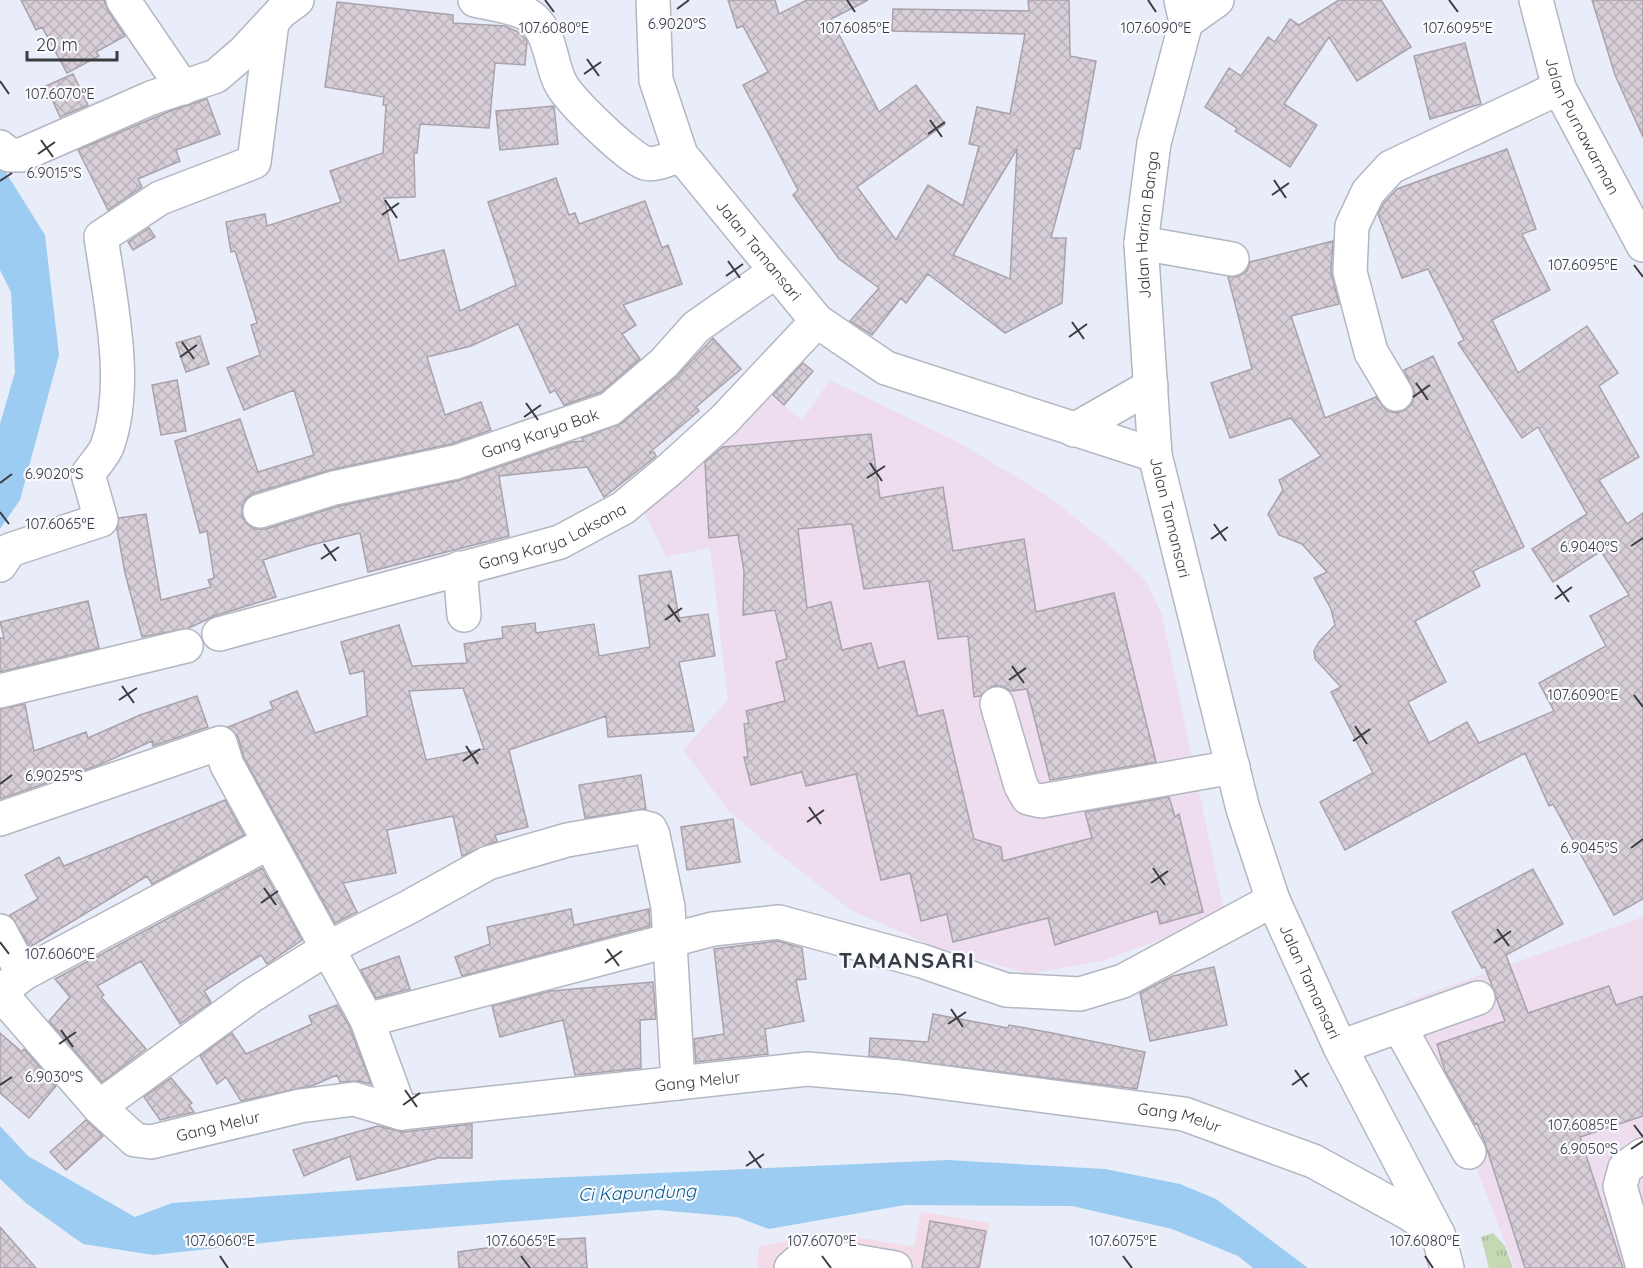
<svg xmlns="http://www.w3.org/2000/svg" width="1643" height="1268" font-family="Quicksand,sans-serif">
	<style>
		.commercial { fill: #f3dce8 }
		.education { fill: #edddef }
		.grass { fill: url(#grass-tufts) }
		.water { fill: #9cccf1 }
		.building { fill: url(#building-cross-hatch); stroke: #aaa2ab; stroke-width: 1.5; fill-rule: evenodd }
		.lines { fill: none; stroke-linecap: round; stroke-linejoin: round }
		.minor-casing { stroke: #b3b7c2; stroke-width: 36 }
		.major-casing { stroke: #b3b7c2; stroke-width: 36 }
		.minor { stroke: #fff; stroke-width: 33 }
		.major { stroke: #fff; stroke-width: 33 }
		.ticks { fill: none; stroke: #3a3c40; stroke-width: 2 }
		.labels { text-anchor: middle; stroke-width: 4.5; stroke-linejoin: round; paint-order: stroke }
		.street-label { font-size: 16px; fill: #3a3c40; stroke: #f9faff }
		.water-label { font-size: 18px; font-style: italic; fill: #085a88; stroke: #f9faff }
		.district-label { font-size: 22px; font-weight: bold; letter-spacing: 1.5px; fill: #393c45; stroke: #f9faff }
		.ticks-label { font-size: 15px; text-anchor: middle; fill: #3a3c40; stroke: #f9faff; stroke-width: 4.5; stroke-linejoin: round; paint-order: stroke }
	</style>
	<defs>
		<pattern id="grass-tufts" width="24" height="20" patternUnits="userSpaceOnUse" patternTransform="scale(1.5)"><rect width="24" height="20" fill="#c5d7b3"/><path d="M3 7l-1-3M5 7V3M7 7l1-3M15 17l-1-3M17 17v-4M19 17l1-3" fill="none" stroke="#aab99b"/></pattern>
		<pattern id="building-cross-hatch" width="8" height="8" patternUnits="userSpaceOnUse" patternTransform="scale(1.5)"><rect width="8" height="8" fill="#d7ced8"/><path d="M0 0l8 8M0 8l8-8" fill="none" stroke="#b9b2ba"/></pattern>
	</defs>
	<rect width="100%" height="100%" fill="#e9edf9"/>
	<!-- commercial -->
	<path class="commercial" d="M921,1212l69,11 -9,45h-224l2,-22 73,-13 82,14z"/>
	<!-- education -->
	<path class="education" d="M830,380l126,61 93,56 65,52 32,32 16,34 63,300 -122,46 -74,13 -97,-28 -83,-37 -70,-55 -50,-43 -46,-61 45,-50 -18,-152 -44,9 -27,-56 122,-113 41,32z
		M1643,917v351h-128l-44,-113 -66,-153z"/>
	<!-- grass -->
	<path class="grass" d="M1493,1233l12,13 8,22h-24l-8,-31z"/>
	<!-- water -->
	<path class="water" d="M0,163l45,72 14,120 -39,145 -20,29v-105l15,-52 -4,-80 -11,-22z
		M0,1126l28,30 107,61 37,-14 331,-23 445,-20 157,9 75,15 36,15 92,69h-55l-15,-12 -66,-27 -100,-23 -167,-1 -136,24 -32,-12 -79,-7 -368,30 -137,15 -70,-11 -56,-40 -27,-25z"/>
	<!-- building -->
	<path class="building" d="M21,0h83l4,11 17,25 -29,16 3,4 -32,17 -25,-46 -6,3z
		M728,0h47l4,14 28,-14h61l-37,19 48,93 37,-27 29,39 -88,63 39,53 32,-55 35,21 16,-60 -10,-2 8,-37 33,7 15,-80 -133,-3 1,-22 136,2 -1,-11h41l1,56 26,5 -16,88 -5,-1 -24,90h15l-4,65 -57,30 -77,-59 -22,29 -5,-5 -29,37 -22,-14 29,-33 -40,-29 -46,-64 5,-5 -55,-105 25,-13 -25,-46 -6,2zM1017,149l-7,130 -57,-24z
		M1339,0h42l30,47 -54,34 -28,-44 -45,67 33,21 -27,42 -55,-36 2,-3 -32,-21 24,-39 12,8 27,-39 7,5 15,-23 9,6z
		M1592,0h51v137l-28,-62z
		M337,2l116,13v8l52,3 15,7 7,8 -2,24 -30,-2 -6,65 -69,-4 -3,29h-3l1,44 -31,1 15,63 45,-11 16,61 56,-26 -28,-83 68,-24 13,37 6,-2 4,11 66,-23 17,47 6,-3 14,39 -59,21 13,20 -14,9 18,25 -39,33 -37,13 -9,-15 -5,3 -32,-69 -47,22 -44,11 18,58 36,-13 10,28 -40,14 -121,26 -76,23 -8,6 -4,8v10l6,8 8,4h10l73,-23 121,-26 112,-38 11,-1 -1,-3 40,-15 54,-46 37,-39 28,31 -45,38 3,4 -50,42 5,-1 2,4 -52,41 -17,-30 -88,9 10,60 -141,36 -8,-39 -49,12 -48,15 13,37 -62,19 -25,12 -47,9 -17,-64 -8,-44 2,-11 27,-4 15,86 50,-13 -3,-7 6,-2 -7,-47 -7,2 -25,-92 65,-22 18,53 56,-17 -20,-65 -50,20 -17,-42 33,-13 -9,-30 6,-2 -22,-72 -4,1 -5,-30 39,-8 2,12 74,-24 -11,-31 53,-18 3,-48h-3l1,-8 -59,-10z
		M1465,43l16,61 -51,15 -16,-63z
		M73,74l15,31 -28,12 -14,-31z
		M207,99l13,35 -44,16 4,11 -42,18 4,8 -34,23 -30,-60 92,-39z
		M554,106l4,38 -58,6 -4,-39z
		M1507,149l29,80 -14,5 28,56 -58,30 26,53 69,-47 31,47 -19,13 40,71 -40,23 28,44 16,-11v386l-29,16 -61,-111 -4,2 -24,-53 -180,97 -25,-48 53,-29 -42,-81 10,-5 -26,-28 -1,-8 5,-9 16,-17 -4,-16 -17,-31 13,-6 -25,-28 -23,-9 -11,-21 15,-24 -4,-10 42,-24 -30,-38 -61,20 -19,-55 41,-14 -24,-92 11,-1 8,-5 3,-9 83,-21 -2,31 8,32 -48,12 34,102 51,-21 11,14 10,2 8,-3 7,-6 3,-11 -11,-23 29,-14 91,191 -51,24 7,15 -65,35 31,61 -38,20 21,41 38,-21 12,21 75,-32 -15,-28 67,-37 -16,-30 39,-21 -28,-44 -48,31 -21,-33 55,-35 -49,-87 -16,11 -64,-95 6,-3 -36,-71 -26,9 -24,-64 6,-11 13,-14z
		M149,228l6,9 -22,13 -5,-8z
		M200,336l9,28 -23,8 -10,-29z
		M803,363l10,8 -29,34 -11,-10z
		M177,380l9,51 -25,4 -9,-50z
		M871,434l9,64 63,-11 10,64 71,-12 12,73 78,-19 42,169 -106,18 -23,-91 -16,2 -9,-5h-10l-12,10 -6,1 -6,-61 -30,3 -9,-58 -65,8 -12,-65 -54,5 9,79 24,-6 11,48 29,-7 7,25 26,-7 14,55 25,-6 31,129 27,8 2,14 89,-23 -7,-26 84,-15 6,20 4,-3 24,98 -43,12 -3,-13 -102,34 -7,-27 -95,24 -6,-28 -26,7 -11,-48 -29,7 -25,-106 -50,12 -4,-14 -51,13 -7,-28h4l-4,-33 5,-1 -3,-12 39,-10 -9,-39 11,-3 -12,-49 -32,5 1,-44 -6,-36 -29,3 -4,-76 18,-15z
		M671,571l8,47 29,-4 7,42 -36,6 15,69 -86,6 -2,-21 -97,34 19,77 -33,8 2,6 -35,15 -9,-40 -66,14 9,43 -53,10 14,29 -22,11 -91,-165 -6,-21 -10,-10 45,-18 -3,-7 27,-11 18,42 52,-17 -3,-45 -14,3 -9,-32 58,-17 13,41 55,-3 -3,-19 39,-6 -1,-11 33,-4 1,10 58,-9 5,32 51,-9 -11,-71zM463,688l21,61 -58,11 -17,-69z
		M88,601l11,47 -99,24v-34h4l-4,-16z
		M197,696l11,31 -55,19 -1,-5 -53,24 -99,34v-90l25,-5 9,47 52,-19 2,6 52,-23z
		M641,775l5,34 -61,9 -6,-33z
		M225,800l19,35 -92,49 -5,-8 -117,71 -20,-32 28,-16 -13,-24 34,-18 5,9z
		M733,819l7,43 -53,8 -6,-43z
		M262,868l40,72 -35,24 -6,-9 -57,36 7,11 -31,22 -39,-63 -44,25 7,9 -3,2 45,52 -44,33 -53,-61 21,-24 -15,-18z
		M1533,869l30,55 -57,31 22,58 81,-27 7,19 27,-9v120l-63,21 43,131h-98l-40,-125 -8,-20 -2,1 -30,-53 -8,-27 68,-23 -20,-54 -3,1 -30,-56z
		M571,909l3,16 75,-16 1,17 -188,50 -7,-19 35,-13 -3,-17z
		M778,941l24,7 4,31 -10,1 8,41 -39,8 3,25 -72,8 -2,-23 30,-5 -10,-85z
		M399,956l11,33 -34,9 -15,-28z
		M1214,967l13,58 -77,16 -10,-48 33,-17z
		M653,982l3,37 -16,1 1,48 -66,7 -12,-55 -63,17 -8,-31 59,-15z
		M337,1005l13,23 21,56 -12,-3 -19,1 -3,-7 -23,10 -73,16 -15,-24 -9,7 -17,-28 32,-23 14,21 66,-30 -3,-8z
		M933,1014l75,14 1,-3 43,8 93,19 -8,37 -268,-33 1,-18 58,4z
		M0,1033l22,19 2,-3 32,37 -27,32 -29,-25z
		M171,1078l21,25 -3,2 5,7 -34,8 -16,-23z
		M86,1120l17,16 -37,34 -16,-18z
		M472,1124v34h-34l-81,22 -7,-24 -46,20 -11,-26 85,-24 25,6z
		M930,1221l56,10 -7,37h-57z
		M0,1227l36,41h-36z
		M585,1238l2,30h-128l-1,-16 85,-12z"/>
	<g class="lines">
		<defs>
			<g id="minor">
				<path d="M123,0l60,88"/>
				<path d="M475,0c20,5 51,7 63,24 14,18 13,42 23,60 9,17 67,73 84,79 11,3 26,-5 36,-8"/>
				<path id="s1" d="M1536,0l23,88 84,157"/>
				<path d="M1186,22l31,-22"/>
				<path d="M0,147l9,8h12l130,-57 65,-22 28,-24 38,-41 15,-11"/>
				<path d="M1141,243l91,16"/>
				<path d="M1396,394l-25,-42 -21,-80 2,-46 16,-34 23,-25 168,-79"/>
				<path d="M1074,430l77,-44"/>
				<path id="s2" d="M1155,455l-14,-212 13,-100 32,-121 -5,-22"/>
				<path id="s3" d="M260,511l74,-23 122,-26 154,-53 54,-46 32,-36 80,-56"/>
				<path d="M0,565l10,-15 91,-30 -13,-46c6,-9 17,-20 20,-30 21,-62 2,-144 -7,-207l59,-39 94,-36 18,-140"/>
				<path d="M460,568l4,47"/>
				<path id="s4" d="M219,634l341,-92 63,-34 46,-38 55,-50 93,-99"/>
				<path d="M0,691l186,-45"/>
				<path d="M997,704l24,82 7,12 13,3 192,-34"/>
				<path d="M0,819l220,-76 7,22 140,255 34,93"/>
				<path d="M0,931l23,43"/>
				<path d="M0,992l23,-18 245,-131"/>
				<path id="s5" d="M0,993l99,114 36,33 16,2 149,-36 54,-7 47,14 406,-44 93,8 284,37 129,47 97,53 28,20"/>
				<path d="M367,1020l346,-91 66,-7 143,39 84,29 74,4 43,-13 150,-81"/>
				<path d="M1399,1026l70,126"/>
				<path d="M1340,1047l138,-49"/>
				<path d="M99,1107l152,-111 77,-48 81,-41 79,-44 79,-23 75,-13 8,2 3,6 15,72 10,176"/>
				<path d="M1643,1155l-18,13 -5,18 23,81"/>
				<path d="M791,1268l17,-15 87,15"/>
			</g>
			<g id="major">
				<path id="s6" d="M653,0l3,80 25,75 136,166 69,47 269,87 88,354 30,91 67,147 98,187 9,34"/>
			</g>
		</defs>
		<!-- minor casing -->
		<use href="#minor" class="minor-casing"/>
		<!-- major casing -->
		<use href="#major" class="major-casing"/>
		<!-- minor -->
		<use href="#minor" class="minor"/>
		<!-- major -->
		<use href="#major" class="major"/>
	</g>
	<!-- ticks -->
	<path class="ticks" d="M545,0l9,12M847,0l8,12M1148,0l8,12M1449,0l9,12M677,9l12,-9M587,59l12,17M584,74l17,-12M0,81l9,13M930,120l12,17M928,134l17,-12M41,140l12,17M38,154l17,-12M1274,180l12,18M0,181l12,-8M1272,195l17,-12M385,200l12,18M382,215l17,-12M728,261l12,17M1634,265l9,12M726,276l17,-12M1072,322l12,17M1069,337l18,-13M182,342l12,17M180,357l17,-12M1416,383l12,17M1413,397l17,-12M526,403l12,17M524,417l17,-12M870,463l12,18M867,478l18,-12M0,483l12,-9M0,512l9,12M1214,524l12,17M1211,539l17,-12M324,544l12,17M1631,546l12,-8M321,559l18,-12M1557,585l12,17M1555,599l17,-12M668,605l12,17M665,620l17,-12M1012,666l12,17M1009,680l17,-12M122,686l12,17M1634,695l9,12M119,700l18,-12M1355,726l12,18M1353,741l17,-12M466,746l12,18M463,761l17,-12M0,784l12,-9M809,807l12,17M807,822l17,-12M1631,848l12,-9M1153,868l12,17M1151,883l17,-12M264,888l12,17M261,903l17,-12M1497,929l12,17M0,942l9,12M1494,943l17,-12M607,949l12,17M605,963l17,-12M951,1009l12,18M948,1024l18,-12M61,1030l12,17M59,1044l17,-12M1295,1070l12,17M0,1085l12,-8M1292,1085l17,-12M405,1090l12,17M403,1105l17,-12M1634,1125l9,12M1631,1149l12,-8M749,1151l12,17M746,1166l18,-12M220,1256l8,12M521,1256l9,12M822,1256l9,12M1123,1256l9,12M1425,1256l8,12"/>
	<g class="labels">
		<!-- street labels -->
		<g class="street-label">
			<text dy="6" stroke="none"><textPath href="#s1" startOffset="135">Jalan Purnawarman</textPath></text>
			<text dy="6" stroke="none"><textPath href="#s2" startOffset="231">Jalan Harian Banga</textPath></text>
			<text dy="6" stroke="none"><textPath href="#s6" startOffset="282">Jalan Tamansari</textPath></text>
			<text dy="6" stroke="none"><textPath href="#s3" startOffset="291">Gang Karya Bak</textPath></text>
			<text dy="6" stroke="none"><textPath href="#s6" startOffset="804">Jalan Tamansari</textPath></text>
			<text dy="6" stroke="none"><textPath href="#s4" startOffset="348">Gang Karya Laksana</textPath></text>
			<text dy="6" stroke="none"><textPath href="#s6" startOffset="1290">Jalan Tamansari</textPath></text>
			<text dy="6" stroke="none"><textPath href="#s5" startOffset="771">Gang Melur</textPath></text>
			<text dy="6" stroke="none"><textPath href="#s5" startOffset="1257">Gang Melur</textPath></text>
			<text dy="6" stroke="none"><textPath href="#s5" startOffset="285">Gang Melur</textPath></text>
		</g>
		<!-- water labels -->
		<g class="water-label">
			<text transform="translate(637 1193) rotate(-2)" y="6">Ci Kapundung</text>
		</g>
		<!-- district labels -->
		<g class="district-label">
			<text x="907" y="968">TAMANSARI</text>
		</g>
	</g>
	<g class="ticks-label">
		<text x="677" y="29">6.9020°S</text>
		<text x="554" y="33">107.6080°E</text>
		<text x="855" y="33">107.6085°E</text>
		<text x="1156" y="33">107.6090°E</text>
		<text x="1458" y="33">107.6095°E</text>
		<text x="60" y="99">107.6070°E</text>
		<text x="54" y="178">6.9015°S</text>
		<text x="1583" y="270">107.6095°E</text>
		<text x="54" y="479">6.9020°S</text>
		<text x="60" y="529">107.6065°E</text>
		<text x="1589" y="552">6.9040°S</text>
		<text x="1583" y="700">107.6090°E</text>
		<text x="54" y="781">6.9025°S</text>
		<text x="1589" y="853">6.9045°S</text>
		<text x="60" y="959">107.6060°E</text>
		<text x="54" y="1082">6.9030°S</text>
		<text x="1583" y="1130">107.6085°E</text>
		<text x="1589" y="1154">6.9050°S</text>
		<text x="220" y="1246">107.6060°E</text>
		<text x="521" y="1246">107.6065°E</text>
		<text x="822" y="1246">107.6070°E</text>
		<text x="1123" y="1246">107.6075°E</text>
		<text x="1425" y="1246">107.6080°E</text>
	</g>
	<!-- scale -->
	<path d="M27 51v9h90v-9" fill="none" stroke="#3a3c40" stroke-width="3"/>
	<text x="36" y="51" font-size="18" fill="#3a3c40" stroke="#f9faff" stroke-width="4.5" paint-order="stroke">20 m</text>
</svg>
